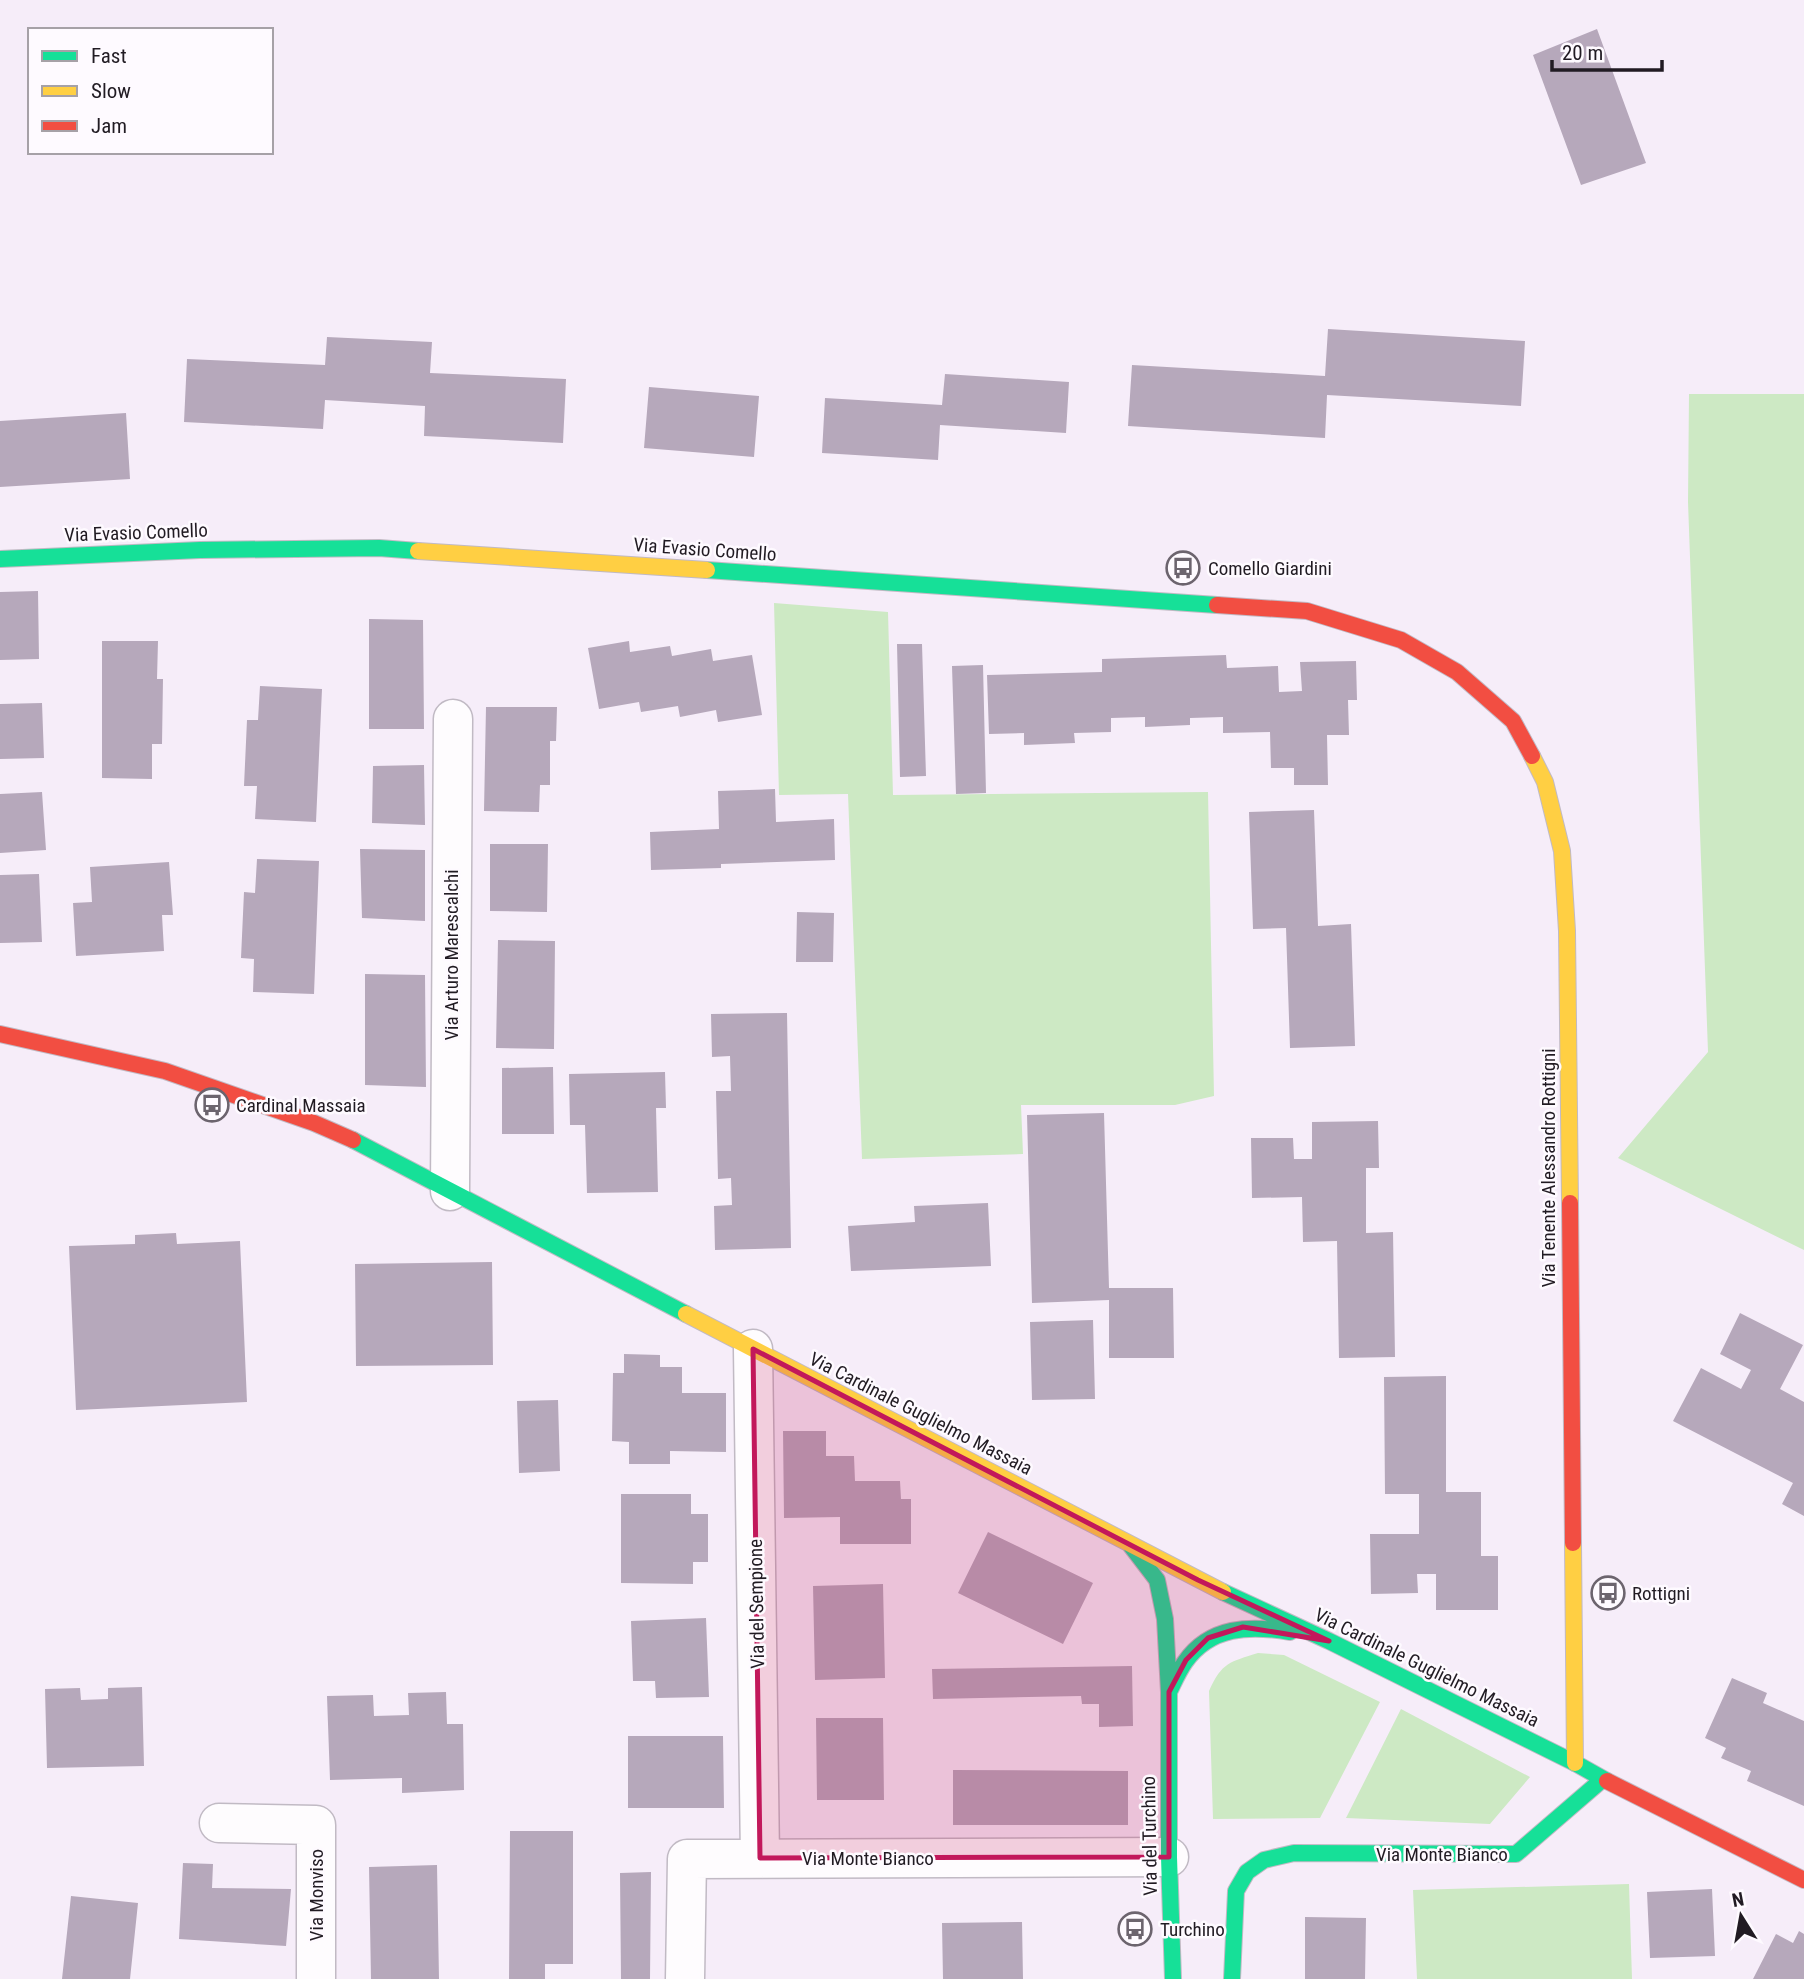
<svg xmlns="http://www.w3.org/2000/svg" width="1804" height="1979" font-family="'Roboto Condensed',sans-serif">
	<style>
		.green { fill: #cde9c4 }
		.building { fill: #b6a8bb }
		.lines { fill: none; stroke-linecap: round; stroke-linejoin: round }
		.street-casing { stroke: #c1bac4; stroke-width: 41 }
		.fast-casing { stroke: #c1bac4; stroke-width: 18 }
		.slow-casing { stroke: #c1bac4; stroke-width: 18 }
		.jam-casing { stroke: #c1bac4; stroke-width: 18 }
		.street { stroke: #fefcfe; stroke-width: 38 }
		.fast { stroke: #16e098; stroke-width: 16 }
		.slow { stroke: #ffcf43; stroke-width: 16 }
		.jam { stroke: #f24e42; stroke-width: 16 }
		.marked { fill: #c2185b; fill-opacity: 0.2; stroke: #c2185b; stroke-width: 5; stroke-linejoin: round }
		.labels { text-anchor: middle; stroke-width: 5; stroke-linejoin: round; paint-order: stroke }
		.street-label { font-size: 19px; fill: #211b23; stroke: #fefaff }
		.poi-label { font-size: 19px; fill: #211b23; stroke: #fefaff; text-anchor: start }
	</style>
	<rect width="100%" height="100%" fill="#f6edf9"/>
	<!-- green -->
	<path class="green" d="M1689,394h115v856l-186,-92 90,-106 -20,-550z
		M774,603l114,9 5,183 315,-3 6,304 -39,9h-154l2,49 -161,5 -14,-365 -69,1z
		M1258,1653l26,2 96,47 -60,116 -107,1 -4,-128c13,-29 21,-29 49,-38z
		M1401,1709l129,68 -40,47 -144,-6z
		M1629,1884l3,95h-215l-4,-89z"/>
	<!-- building -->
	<path class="building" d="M1597,29l49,134 -65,22 -48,-130z
		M1328,329l197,12 -4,65 -194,-11 -2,43 -197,-12 4,-61 193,11z
		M327,337l105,5 -2,31 136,6 -3,64 -139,-7 1,-30 -100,-6 -2,29 -139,-7 3,-63 138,6z
		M945,374l124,8 -3,51 -126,-8 -2,35 -116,-7 3,-55 117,7z
		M649,387l110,9 -5,61 -110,-9z
		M126,413l4,66 -130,8v-66z
		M38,591l1,68 -39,1v-68z
		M369,619l54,1 1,109h-55z
		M102,641h56l-1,38h6l-1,65h-10v35l-50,-1z
		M629,641l1,11 40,-6 2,10 39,-7 2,12 39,-6 10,60 -44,7 -2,-12 -36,7 -2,-11 -37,6 -2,-10 -40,7 -11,-61z
		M897,644h25l4,132 -26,1z
		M1226,655l1,13 51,-2 1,26 23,-1 -2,-29 56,-1 1,39h-9l1,35h-22l1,50h-34v-17h-23l-1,-36 -47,1v-16l-33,1v7l-45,2v-10l-34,1v14l-37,1 1,10 -51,2v-12l-35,1 -2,-59 115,-3v-13z
		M983,665l3,128 -30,1 -4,-128z
		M260,686l62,3 -6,133 -61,-3 2,-33h-13l3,-66h11z
		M42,703l2,55 -44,1v-55z
		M486,707h71l-1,34h-6v44h-10l-1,27 -55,-1z
		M424,765l1,60 -53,-2 1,-57z
		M775,789l1,33 58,-3 1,41 -114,4v4l-70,2 -1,-38 69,-3 -1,-38z
		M42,792l4,58 -46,3v-59z
		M1314,810l4,116 33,-2 4,122 -65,2 -4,-120 -33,1 -4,-117z
		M490,844h58l-1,68 -57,-1z
		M360,849l65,1v71l-63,-3z
		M257,859l62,2 -5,133 -61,-2 1,-33 -13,-1 3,-66 11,1z
		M169,862l4,53h-11l2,36 -88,5 -3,-53 19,-1 -2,-35z
		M39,874l3,68 -42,1v-68z
		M797,912l37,1 -1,49h-37z
		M498,940l57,1 -1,108 -58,-1z
		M365,974l60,1 1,112 -61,-2z
		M787,1013l4,235 -76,2 -1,-44 18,-1 -1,-27 -13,1 -2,-88h15l-1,-35 -18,1 -1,-43z
		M553,1067l1,67h-52v-66z
		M665,1072l1,36h-10l2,84 -71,1 -2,-68h-15l-1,-51z
		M1104,1113l5,175h64l1,70h-65v-58l-77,3 -5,-188z
		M1378,1121l1,47h-13v65l27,-1 2,125 -56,1 -2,-117 -34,1 -1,-45 -50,1 -1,-60h42l1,21h18v-37z
		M988,1203l3,63 -140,5 -3,-45 67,-4 -1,-16z
		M176,1233l1,11 63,-3 7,161 -171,8 -7,-164 66,-2v-9z
		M492,1262l1,103 -137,1 -1,-102z
		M1740,1313l63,32 -23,44 24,13v114l-22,-12 11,-21 -120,-62 28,-53 40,21 10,-19 -31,-16z
		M1093,1320l2,79 -63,1 -2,-78z
		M624,1354l36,1v12h22v26h44v59l-56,-1v13h-41v-22l-17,-1 1,-68h11z
		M1446,1376v116h35v64h17v54h-62v-36h-19l1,19 -47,1 -1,-60h49v-40h-34l-1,-117z
		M558,1400l2,71 -41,2 -2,-72z
		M783,1431h43v25h28l1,25h45l1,18h10v45h-71v-27l-56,1z
		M621,1494h70v20h17v48h-15v22l-72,-1z
		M988,1532l105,51 -30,61 -105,-51z
		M883,1584l2,94 -70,2 -2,-94z
		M706,1618l3,79 -53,1 -1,-17h-22l-2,-60z
		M1132,1666l1,60 -34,1v-23h-17l-1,-8 -148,3 -1,-30z
		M1732,1678l35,15 -4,10 41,18v85l-57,-25 4,-10 -30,-13 5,-10 -21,-10z
		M142,1687l2,79 -97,2 -2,-79 35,-1 1,12 27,-1v-11z
		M446,1692l1,32h16l1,66 -62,3v-15l-72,2 -3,-84 46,-1 1,21 35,-1 -1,-22z
		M816,1718h67l1,82h-67z
		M628,1736h95l1,72h-96z
		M953,1770l175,1v54h-175z
		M510,1831h63v133h-28v15h-36z
		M183,1863l30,1 -1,24 79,1 -5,57 -107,-7z
		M437,1865l2,114h-68l-2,-112z
		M651,1872l-1,107h-29l-1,-106z
		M1712,1889l3,67 -65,2 -3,-66z
		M71,1896l67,7 -8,76h-68z
		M1305,1917l61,1 -1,61h-60z
		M1022,1922l1,57h-80l-1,-56z
		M1799,1931l5,3v45h-51l23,-45 17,9z"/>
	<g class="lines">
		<defs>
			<path id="street" d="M450,1191l3,-472
				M753,1349l7,509
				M219,1823l97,2v154
				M685,1979l2,-120 482,-2"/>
			<path id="fast" d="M0,559l200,-9 179,-2 39,3
				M707,570l510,35
				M353,1140l333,174
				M1131,1546l26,34 8,39 4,73v165l4,122
				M1223,1592l106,49 246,122 32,18
				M1169,1692c5,-10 9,-20 16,-30 25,-36 65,-37 105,-30
				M1232,1979l4,-88 11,-19 17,-12 30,-7 222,1 87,-75"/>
			<path id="slow" d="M418,551l289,19
				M1532,756l13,26 17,69 5,80 3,272
				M686,1314l537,278
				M1573,1543l2,220"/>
			<path id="jam" d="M1217,605l90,6 94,29 56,32 56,49 19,35
				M0,1034l165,37 149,52 39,17
				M1570,1203l3,340
				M1607,1781l197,99"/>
		</defs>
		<!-- street casing -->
		<use href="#street" class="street-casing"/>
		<!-- fast casing -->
		<use href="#fast" class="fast-casing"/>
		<!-- slow casing -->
		<use href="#slow" class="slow-casing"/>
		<!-- jam casing -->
		<use href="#jam" class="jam-casing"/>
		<!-- street -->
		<use href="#street" class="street"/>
		<!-- fast -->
		<use href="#fast" class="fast"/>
		<!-- slow -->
		<use href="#slow" class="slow"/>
		<!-- jam -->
		<use href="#jam" class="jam"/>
	</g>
	<!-- marked area -->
	<path class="marked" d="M753,1349l445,231 131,61 -86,-14 -35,11 -22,22 -17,32v165l-409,1z"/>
	<!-- icons -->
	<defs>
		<symbol id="bus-ring" viewBox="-11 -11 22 22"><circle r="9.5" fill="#fefaff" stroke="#6c646e" stroke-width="1.5"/><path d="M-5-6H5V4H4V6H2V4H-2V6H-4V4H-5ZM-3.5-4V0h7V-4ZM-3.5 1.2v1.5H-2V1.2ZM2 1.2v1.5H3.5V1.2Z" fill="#6c646e"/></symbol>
	</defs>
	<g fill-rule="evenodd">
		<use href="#bus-ring" x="1164" y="549" width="38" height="38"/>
		<use href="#bus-ring" x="193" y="1086" width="38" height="38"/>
		<use href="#bus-ring" x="1589" y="1574" width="38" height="38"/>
		<use href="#bus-ring" x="1116" y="1910" width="38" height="38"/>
	</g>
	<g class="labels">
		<!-- street labels -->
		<g class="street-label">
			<text transform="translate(136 532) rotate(-2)" y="7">Via Evasio Comello</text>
			<text transform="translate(705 549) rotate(4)" y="7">Via Evasio Comello</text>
			<text transform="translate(451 955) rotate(-90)" y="7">Via Arturo Marescalchi</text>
			<text transform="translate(1548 1168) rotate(-90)" y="7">Via Tenente Alessandro Rottigni</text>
			<text transform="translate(921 1413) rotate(27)" y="7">Via Cardinale Guglielmo Massaia</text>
			<text transform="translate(756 1604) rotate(-91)" y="7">Via del Sempione</text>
			<text transform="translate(1427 1667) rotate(26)" y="7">Via Cardinale Guglielmo Massaia</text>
			<text transform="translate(1149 1836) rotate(-91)" y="7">Via del Turchino</text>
			<text x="1442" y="1861">Via Monte Bianco</text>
			<text x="868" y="1865">Via Monte Bianco</text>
			<text transform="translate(316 1895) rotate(-90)" y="7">Via Monviso</text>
		</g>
		<!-- poi labels -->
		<g class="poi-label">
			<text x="1208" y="575">Comello Giardini</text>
			<text x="236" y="1112">Cardinal Massaia</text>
			<text x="1632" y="1600">Rottigni</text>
			<text x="1160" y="1936">Turchino</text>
		</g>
	</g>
	<!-- legend -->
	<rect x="28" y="28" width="245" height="126" fill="#fefaff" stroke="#a6a1a7" stroke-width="2"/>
	<rect x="42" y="51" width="35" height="10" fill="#16e098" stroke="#a6a1a7" stroke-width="2"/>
	<text x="91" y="63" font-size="21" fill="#211b23">Fast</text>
	<rect x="42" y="86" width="35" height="10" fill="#ffcf43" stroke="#a6a1a7" stroke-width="2"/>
	<text x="91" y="98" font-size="21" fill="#211b23">Slow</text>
	<rect x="42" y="121" width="35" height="10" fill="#f24e42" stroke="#a6a1a7" stroke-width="2"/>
	<text x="91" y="133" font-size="21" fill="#211b23">Jam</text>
	<!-- north arrow -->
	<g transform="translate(1741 1916) rotate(349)" stroke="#fefaff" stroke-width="5" paint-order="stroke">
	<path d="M0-5L12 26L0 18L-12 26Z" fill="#211b23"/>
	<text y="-10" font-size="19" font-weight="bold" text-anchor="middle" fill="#211b23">N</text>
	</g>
	<!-- scale -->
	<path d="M1552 60v10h110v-10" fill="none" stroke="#211b23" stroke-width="3.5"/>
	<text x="1562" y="60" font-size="21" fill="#211b23" stroke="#fefaff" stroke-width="5" paint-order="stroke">20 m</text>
</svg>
